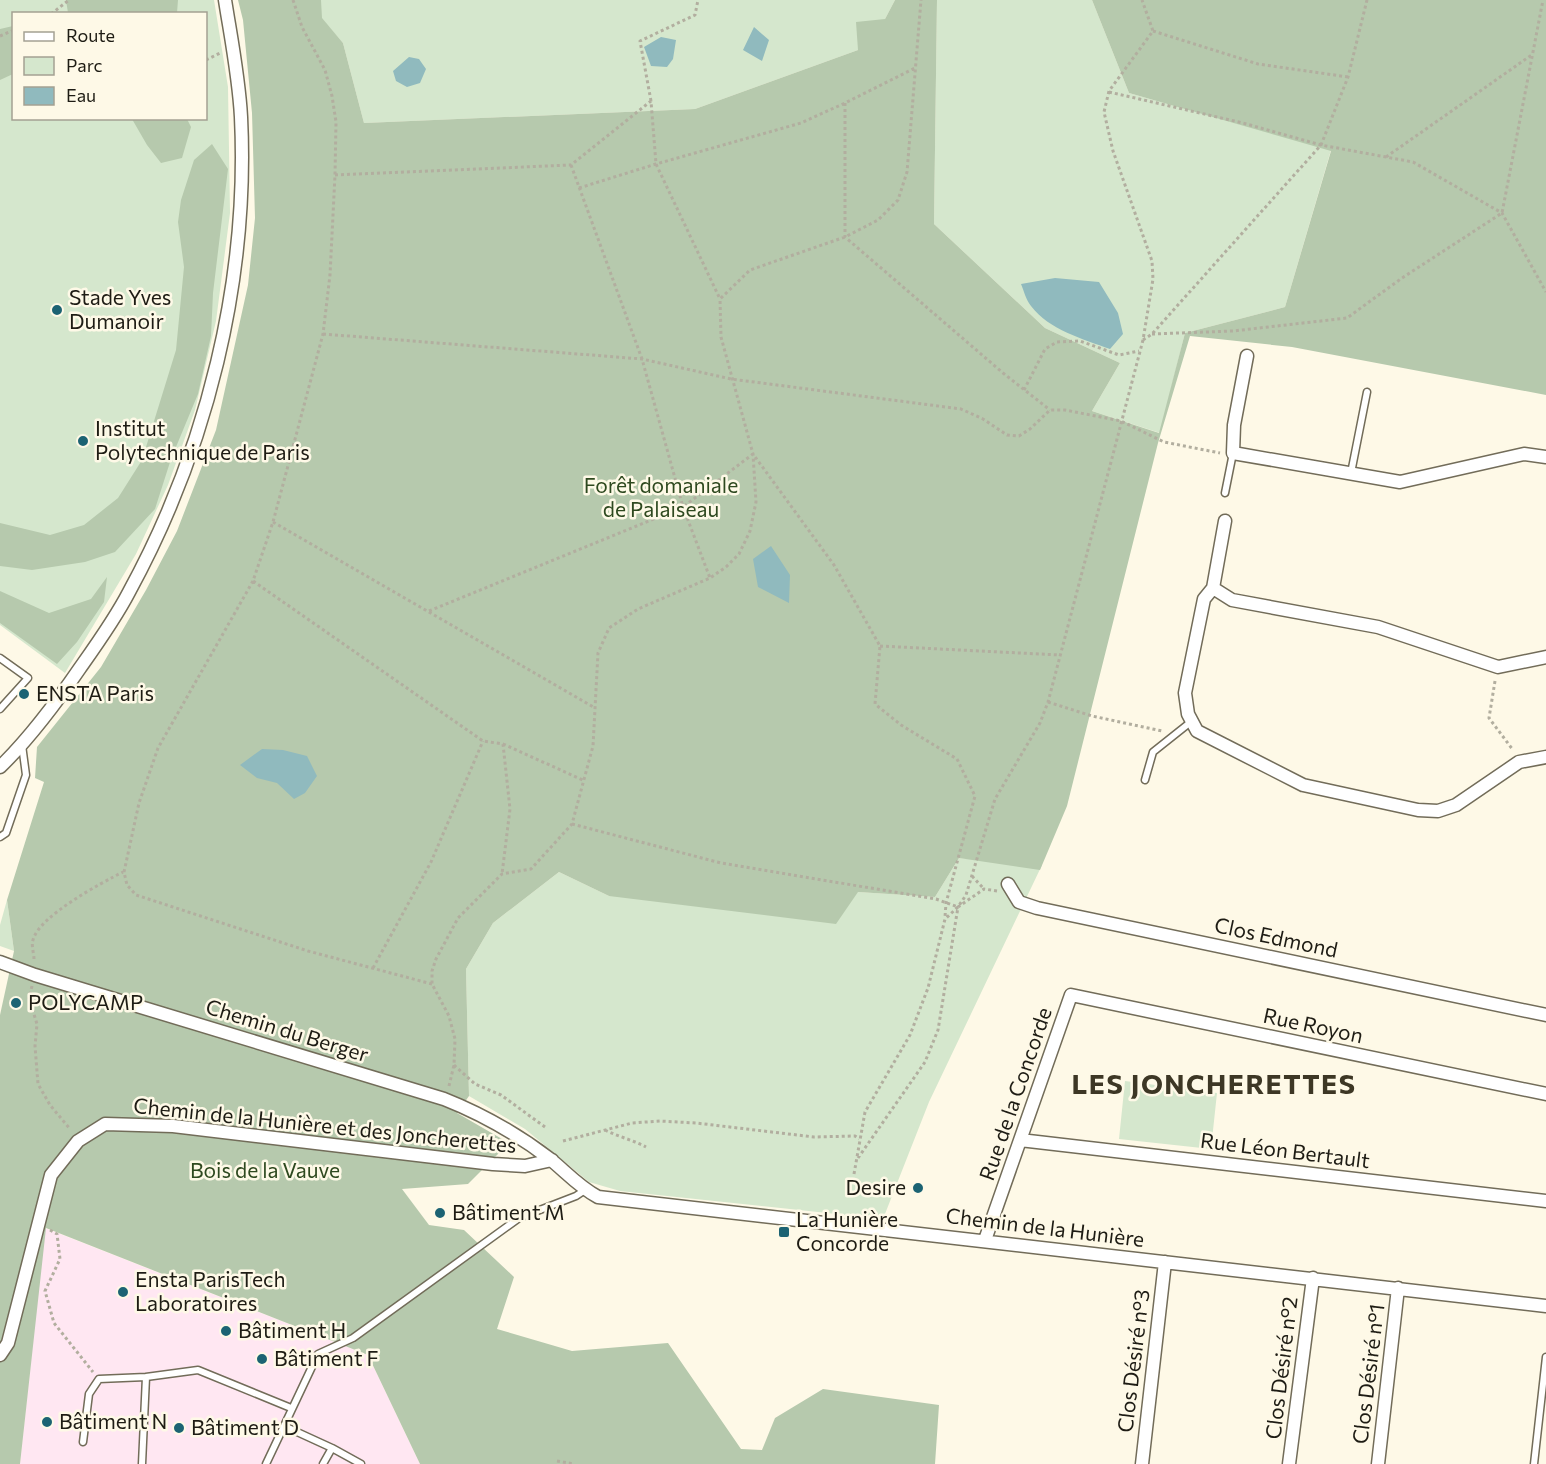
<svg xmlns="http://www.w3.org/2000/svg" width="1546" height="1464" font-family="Commissioner,sans-serif">
	<style>
		.education { fill: #ffe7f2 }
		.green { fill: #d5e7cd; fill-rule: evenodd }
		.forest { fill: #b6c9ad }
		.water { fill: #90babe }
		.lines { fill: none; stroke-linecap: round; stroke-linejoin: round }
		.service-casing { stroke: #726c59; stroke-width: 9 }
		.minor-casing { stroke: #726c59; stroke-width: 15 }
		.path { stroke: #b2ae9f; stroke-width: 3; stroke-dasharray: 3 3; stroke-linecap: butt }
		.service { stroke: #fff; stroke-width: 6 }
		.minor { stroke: #fff; stroke-width: 12 }
		.poi-dot { fill: #1c6373; stroke: #fef9e7; stroke-width: 2 }
		.labels { text-anchor: middle; stroke-width: 5; stroke-linejoin: round; paint-order: stroke }
		.poi-label { font-size: 21px; fill: #1e1c14; stroke: #fef9e7; text-anchor: start }
		.park-label { font-size: 21px; fill: #2e491f; stroke: #fef9e7 }
		.street-label { font-size: 21px; fill: #1e1c14; stroke: #fef9e7 }
		.district-label { font-size: 27px; font-weight: bold; letter-spacing: 1.5px; fill: #3d3725; stroke: #fef9e7 }
	</style>
	<rect width="100%" height="100%" fill="#fef9e7"/>
	<!-- education -->
	<path class="education" d="M45,1228l323,127 52,109h-400z"/>
	<!-- green -->
	<path class="green" d="M0,0h214l14,87 2,126 -14,108 -21,89 -27,75 -32,69 -71,119 -65,-48zM14,14h192v104h-192z
		M321,0h574l-10,19 -27,31 -163,59 -331,14 -21,-80 -22,-25z
		M937,0h155l37,93 202,57 -46,157 -100,26 -25,100 -68,-22 28,-48 -75,-35 -111,-104z
		M959,858l83,7 -113,237 -46,117 -263,-28 -31,-9 -64,-53 -56,-33 -3,-127 27,-46 66,-51 50,24 249,-4 77,5z
		M7,900l7,51 -14,-5v-21z
		M1125,1081l92,12 -6,56 -92,-10z"/>
	<!-- forest -->
	<path class="forest" d="M66,0h112l-1,13h-109z
		M238,0h83l1,18 21,25 21,80 331,-14 163,-59 -2,-28 29,-3 10,-19h42l-3,224 111,104 75,35 -28,48 67,22 26,-100 100,-26 46,-156 -202,-58 -37,-93h454v395l-254,-48 -102,-11 -32,107 -91,363 -27,64 -81,-12 -24,39 -77,-5 -22,32 -227,-28 -50,-24 -66,51 -27,46 3,127 -12,17 52,30 -41,41 -66,5 27,36 35,5 50,47 -17,52 75,22 96,-8 73,106 21,1 13,-32 48,-29 116,16 -4,59h-515l-52,-109 -322,-127 -26,236h-20v-449l14,-64 -7,-51 37,-118 -9,-4 2,-31 64,-80 45,-77 31,-59 39,-101 32,-145 7,-67 -3,-105 -9,-93z
		M13,26v48l-13,6v-51z
		M132,119h55l4,8 -9,31 -21,5 -14,-18z
		M212,144l16,25 -15,124 -2,43 -13,58 -27,65 -16,50 -40,43 -30,10 -53,8 -32,-4v-43l50,12 34,-10 34,-27 24,-38 34,-110 8,-83 -6,-45 3,-22 13,-40z
		M107,577l-3,25 -27,40 -20,22 -57,-41v-32l49,22 42,-14z"/>
	<!-- water -->
	<path class="water" d="M754,27l15,13 -7,21 -19,-11z
		M661,37l15,3 -3,19 -6,8 -16,-1 -7,-19z
		M409,57l10,2 7,10 -6,14 -13,4 -11,-6 -3,-10z
		M1055,278l44,4 19,31 5,21 -13,15c-27,-10 -61,-19 -79,-43 -5,-6 -7,-15 -10,-22z
		M771,546l19,29 -1,28 -31,-16 -5,-28z
		M262,749l21,1 24,6 10,20 -12,17 -11,6 -17,-16 -20,-5 -17,-13z"/>
	<g class="lines">
		<defs>
			<path id="service" d="M1351,473l16,-81
				M1225,493l8,-40
				M0,658l28,20 -28,31
				M1145,780l8,-28 39,-31
				M0,837l6,-4 20,-58 -4,-30
				M83,1442l6,-48 10,-15 47,-2
				M142,1464l4,-87 52,-7 93,38
				M266,1464l18,-38
				M323,1464l9,-16
				M361,1464l-29,-16 -48,-22 34,-72 35,-16 166,-120 57,-22 9,-6
				M1534,1464l12,-107"/>
			<path id="minor" d="M1247,356l-13,69 -1,28 167,29 124,-28 22,3
				M1225,521l-12,67 19,12 146,27 120,40 48,-10
				M1213,588l-9,11 -19,94 3,21 9,17 106,54 115,25 20,1 18,-6 63,-43 27,-5
				M0,767c30,-29 56,-64 80,-99 17,-24 35,-49 49,-76 78,-143 120,-312 112,-475 -2,-39 -10,-79 -16,-117
				M1008,884l11,18 18,6 509,107
				M0,962l35,13 409,124c38,15 73,35 106,60 16,13 29,28 48,38l948,109
				M1020,1140l526,61
				M985,1240l86,-245 475,99
				M0,1355l8,-12 43,-168 27,-34 27,-17 68,2 320,38 32,2 27,-6
				M1142,1464l23,-202
				M1289,1464l24,-186
				M1378,1464l20,-176"/>
		</defs>
		<!-- service casing -->
		<use href="#service" class="service-casing"/>
		<!-- minor casing -->
		<use href="#minor" class="minor-casing"/>
		<!-- path -->
		<path class="path" d="M293,0l9,27 23,43 7,26 4,26 -1,53 -5,100 -7,59 -50,188 -20,59 230,160 20,3 7,65 -8,65
			M51,14l18,-14
			M1153,31l105,33 90,13
			M0,36l14,-6
			M206,60l14,-7
			M1109,92l134,31 78,22 92,17 89,51 44,79
			M651,101l-11,-60 55,-26 3,-15
			M845,103v134l158,136 47,37
			M1386,157l147,-103
			M571,165l71,194 41,148 27,71
			M335,175l236,-10 80,-64 5,63 64,135
			M579,188l77,-24 145,-41 44,-20 70,-35
			M323,334l319,25 89,20 230,30 22,10 24,16 12,1 11,-7 20,-19h15l56,11 43,21 56,11
			M1152,334l81,-3 114,-13 55,-40 100,-65 41,-213
			M1143,340l9,-6 169,-189 27,-68 19,-77
			M1024,390l21,-41 12,-7 23,-1 39,14 20,-4
			M273,522l322,186
			M253,581l-95,167 -19,55 -15,69 3,13 9,10 172,56 124,33
			M429,611l254,-104 70,-53 81,111 46,81 -5,58 26,21 56,34 18,37 -29,107 -1,14
			M880,646l180,9
			M1495,681l-6,37 24,32
			M1048,702l44,14 70,15
			M503,744l82,37
			M572,824l149,39 215,36 22,8
			M972,876l12,13
			M34,959c0,-5 -3,-14 -1,-19 6,-24 68,-57 90,-68
			M373,968l58,-106 52,-121
			M32,986l-3,12 8,26 -2,22 3,38 12,21 20,24
			M454,1065l21,19 26,11 44,32
			M449,1086l5,-21 1,-26 -6,-23 -17,-32v-13l4,-12 22,-41 44,-44 29,-5 41,-45 21,-78 5,-93 11,-25 29,-19 72,-31 16,-11 13,-13 11,-23 6,-29 -3,-48 -32,-117 -1,-38 30,-29 95,-33 33,-17 20,-20 9,-28 14,-172
			M605,1130c14,7 28,10 41,17
			M563,1141l69,-18 28,-2 36,2 118,14 41,-1 4,3
			M858,1158l67,-96 13,-32 20,-123 26,-18 13,2
			M854,1174l11,-62 45,-77 18,-47 17,-69 13,-12 8,-12 29,-96 45,-76 8,-21 95,-362 10,-61 -1,-18 -39,-110 -9,-39 5,-21 44,-60 -11,-31
			M50,1230l7,4 3,25 -15,32 9,32 39,49
			M557,1461l17,3"/>
		<!-- service -->
		<use href="#service" class="service"/>
		<!-- minor -->
		<use href="#minor" class="minor"/>
	</g>
	<!-- markers -->
	<g class="poi-dot">
		<circle cx="57" cy="310" r="6"/>
		<circle cx="83" cy="441" r="6"/>
		<circle cx="24" cy="694" r="6"/>
		<circle cx="16" cy="1003" r="6"/>
		<circle cx="918" cy="1188" r="6"/>
		<circle cx="440" cy="1213" r="6"/>
		<rect x="778" y="1226" width="12" height="12" rx="3"/>
		<circle cx="123" cy="1292" r="6"/>
		<circle cx="226" cy="1331" r="6"/>
		<circle cx="262" cy="1359" r="6"/>
		<circle cx="47" cy="1422" r="6"/>
		<circle cx="179" cy="1428" r="6"/>
	</g>
	<g class="labels">
		<!-- poi labels -->
		<g class="poi-label">
			<text x="69" y="305">Stade Yves<tspan x="69" dy="24">Dumanoir</tspan></text>
			<text x="95" y="436">Institut<tspan x="95" dy="24">Polytechnique de Paris</tspan></text>
			<text x="36" y="701">ENSTA Paris</text>
			<text x="28" y="1010">POLYCAMP</text>
			<text x="906" y="1195" text-anchor="end">Desire</text>
			<text x="452" y="1220">Bâtiment M</text>
			<text x="796" y="1227">La Hunière<tspan x="796" dy="24">Concorde</tspan></text>
			<text x="135" y="1287">Ensta ParisTech<tspan x="135" dy="24">Laboratoires</tspan></text>
			<text x="238" y="1338">Bâtiment H</text>
			<text x="274" y="1366">Bâtiment F</text>
			<text x="59" y="1429">Bâtiment N</text>
			<text x="191" y="1435">Bâtiment D</text>
		</g>
		<!-- park labels -->
		<g class="park-label">
			<text x="661" y="493">Forêt domaniale<tspan x="661" dy="24">de Palaiseau</tspan></text>
			<text x="265" y="1178">Bois de la Vauve</text>
		</g>
		<!-- street labels -->
		<g class="street-label">
			<text transform="translate(1276 938) rotate(12)" y="7">Clos Edmond</text>
			<text transform="translate(1313 1026) rotate(12)" y="7">Rue Royon</text>
			<text transform="translate(287 1031) rotate(17)" y="7">Chemin du Berger</text>
			<text transform="translate(1016 1094) rotate(-71)" y="7">Rue de la Concorde</text>
			<text transform="translate(325 1126) rotate(6)" y="7">Chemin de la Hunière et des Joncherettes</text>
			<text transform="translate(1285 1151) rotate(7)" y="7">Rue Léon Bertault</text>
			<text transform="translate(1045 1228) rotate(7)" y="7">Chemin de la Hunière</text>
			<text transform="translate(1134 1361) rotate(-83)" y="7">Clos Désiré n°3</text>
			<text transform="translate(1282 1368) rotate(-83)" y="7">Clos Désiré n°2</text>
			<text transform="translate(1369 1374) rotate(-83)" y="7">Clos Désiré n°1</text>
		</g>
		<!-- district labels -->
		<g class="district-label">
			<text x="1214" y="1094">LES JONCHERETTES</text>
		</g>
	</g>
	<!-- legend -->
	<rect x="12" y="12" width="195" height="108" fill="#fef9e7" stroke="#a4a193" stroke-width="1.5"/>
	<rect x="24" y="32" width="30" height="9" fill="#ffffff" stroke="#a4a193" stroke-width="1.5"/>
	<text x="66" y="42" font-size="18" fill="#1e1c14">Route</text>
	<rect x="24" y="57" width="30" height="18" fill="#d5e7cd" stroke="#a4a193" stroke-width="1.5"/>
	<text x="66" y="72" font-size="18" fill="#1e1c14">Parc</text>
	<rect x="24" y="87" width="30" height="18" fill="#90babe" stroke="#a4a193" stroke-width="1.5"/>
	<text x="66" y="102" font-size="18" fill="#1e1c14">Eau</text>
</svg>
